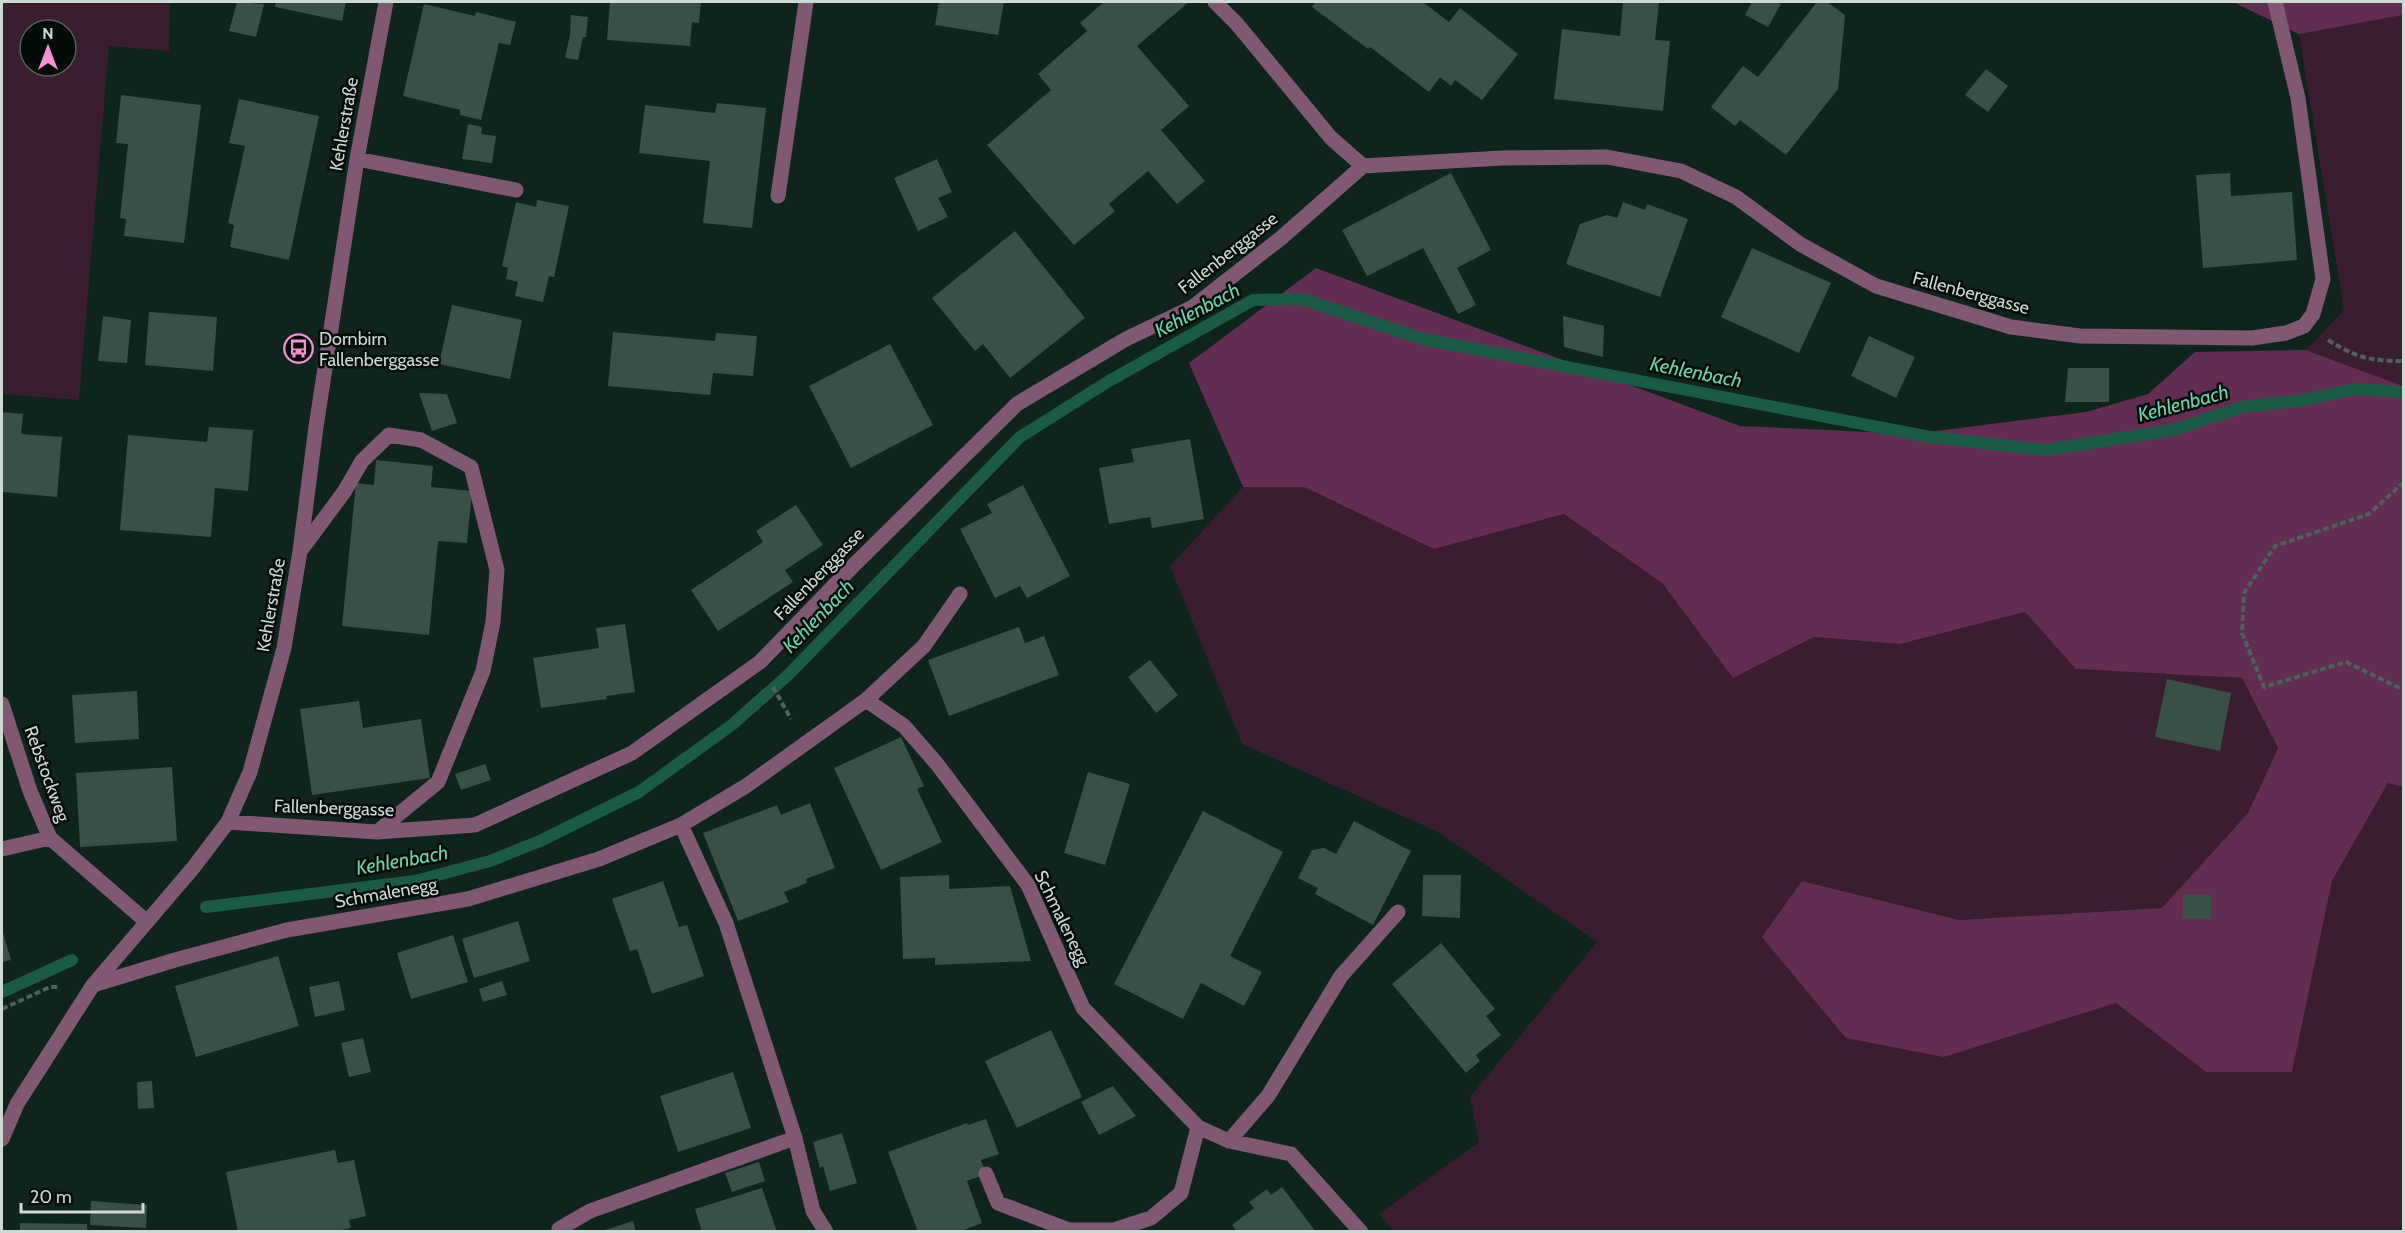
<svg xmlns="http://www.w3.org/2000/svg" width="2405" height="1233" font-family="Cabin,sans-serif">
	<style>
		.green { fill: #3b1d32; fill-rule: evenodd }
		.forest { fill: #622d52 }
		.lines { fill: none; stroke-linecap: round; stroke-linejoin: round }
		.stream { stroke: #1b5a46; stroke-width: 12 }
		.building { fill: #395047 }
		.path { stroke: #4e615a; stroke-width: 4; stroke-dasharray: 6 3; stroke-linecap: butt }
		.minor { stroke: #815873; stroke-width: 15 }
		.labels { text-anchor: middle; stroke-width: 5; stroke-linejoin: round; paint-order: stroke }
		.street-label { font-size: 18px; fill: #cddad4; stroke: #040b08 }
		.poi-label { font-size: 18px; fill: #cddad4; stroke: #040b08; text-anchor: start }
		.water-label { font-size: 20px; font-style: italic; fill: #65d7b0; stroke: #040b08 }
	</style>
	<rect width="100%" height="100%" fill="#0e241c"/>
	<!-- green -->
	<path class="green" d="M2,2h168l-1,49 -60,-5 -30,354 -77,-6zM30,30h36v36h-36z
		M2403,15v371l-97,-36 38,-40 -45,-276z
		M1243,487h61l130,62 130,-35 98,69 71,95 81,-41 86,7 125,-32 52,57 165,9 36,69 -30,66 -86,95 -203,12 -157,-39 142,176 172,-54 90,69h86l40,-191 56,-98 15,4v444h-1009l-15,-17 100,-72 -9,-45 127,-155 -159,-110 -196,-88 -72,-178z"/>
	<!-- forest -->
	<path class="forest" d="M2233,2h170v13l-104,19z
		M1316,268l424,158 173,8 173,-22 62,-18 47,-42 111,-2 97,36v401l-15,-4 -56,98 -40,191h-86l-90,-69 -172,54 -98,-19 -84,-101 40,-56 157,39 203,-12 86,-95 30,-65 -36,-70 -166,-9 -51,-57 -125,32 -86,-7 -81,41 -71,-95 -98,-69 -130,35 -130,-62h-61l-54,-124z"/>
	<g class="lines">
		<!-- stream -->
		<path class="stream" d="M206,907l209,-26 75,-20 50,-20 99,-49 94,-68 55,-49 232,-238 89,-56 144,-81 49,-1 121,40 507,98 115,13 128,-20 69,-23 62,-7 51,-11 49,3
			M2,992l70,-32"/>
	</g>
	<!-- building -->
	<path class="building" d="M237,2l27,2 -8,33 -27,-6z
		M276,2h70l-4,19 -67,-14z
		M610,2h91l-2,21 -7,-1 -2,24 -83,-6z
		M939,2h65l-6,33 -63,-10z
		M1104,2h85l-52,44 52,60 -28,24 44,51 -28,23 -29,-33 -39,33 6,7 -41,34 -87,-100 64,-55 -13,-16 49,-43 -7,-8z
		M1316,2h107l26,20 11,-14 58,46 -36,46 -27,-20 -4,6 -11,-9 -11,15 -59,-45 -2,2 -56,-42z
		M1623,2h36l-4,38 15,1 -7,70 -109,-12 8,-70 58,7z
		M1752,2h25l4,2 -13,23 -23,-12z
		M1817,2h10l18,13 -7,74 -52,66 -46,-35 -5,6 -24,-19 32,-41 15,11z
		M424,4l51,12 1,-4 40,10 -6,23 -11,-2 -18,77 -21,-5v-5l-57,-14z
		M571,15l17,2 -2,20h-3l-5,23 -13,-2 5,-23z
		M1986,69l22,17 -20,26 -23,-17z
		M121,95l80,10 -17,138 -60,-7 2,-17 -6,-1 8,-74 -12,-1z
		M239,99l80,17 -30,144 -59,-13 4,-22 -6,-2 17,-77 -16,-3z
		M717,103l49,5 -14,120 -49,-5 7,-62 -71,-8 6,-48 70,8z
		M468,124l14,3 -1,7 15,2 -4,27 -30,-4z
		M937,159l15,33 -14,6 10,19 -30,14 -24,-53z
		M1451,173l40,77 -34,18 19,37 -18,9 -35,-66 -56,28 -25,-46z
		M2230,173l1,23 61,-4 5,68 -94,8 -7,-93z
		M537,200l32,6 -15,71 -5,-1 -6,26 -28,-6 3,-14 -12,-3 2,-11 -6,-2 14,-64 20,5z
		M1623,202l22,8 2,-6 41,15 -28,78 -94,-33 14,-40 27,-9 10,3z
		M1015,231l70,87 -75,60 -27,-34 -8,7 -43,-53z
		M1752,248l79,35 -32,70 -78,-36z
		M452,305l70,15 -12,59 -71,-15z
		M149,312l68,5 -4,54 -68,-6z
		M103,316l28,4 -4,43 -29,-2z
		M1563,316l41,10 -1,31 -39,-10z
		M613,332l102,9 1,-8 41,3 -4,40 -40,-3 -3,22 -102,-9z
		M1869,336l46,21 -19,41 -45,-22z
		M890,344l43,81 -82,43 -42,-82z
		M2068,368h41v34h-44z
		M419,393l28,1 10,29 -25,8z
		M2,412l21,2 -2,20 41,3 -5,60 -55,-5z
		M209,427l44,3 -5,61 -33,-3 -4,49 -91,-7 8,-95 79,7z
		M1190,439l14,80 -52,9 -2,-11 -41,7 -10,-56 35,-6 -3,-13z
		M376,460l57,6 -2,21 41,4 -5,52 -29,-2 -9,94 -87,-9 14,-143 18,2z
		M1023,485l47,91 -43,22 -7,-12 -25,12 -35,-69 32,-16 -5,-9z
		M796,505l27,40 -38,25 8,12 -75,49 -27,-41 72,-48 -7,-11z
		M625,624l10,68 -29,4 1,3 -66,9 -8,-50 66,-10 -3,-20z
		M1019,627l6,16 19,-7 15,39 -110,41 -21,-56z
		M1150,660l28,35 -22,18 -28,-36z
		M2167,679l64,14 -11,58 -65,-14z
		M137,691l2,48 -64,4 -3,-48z
		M359,701l4,27 58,-9 9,59 -118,17 -12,-86z
		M901,737l23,49 -7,3 25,53 -61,28 -47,-102z
		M485,764l6,16 -30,10 -6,-16z
		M172,767l5,74 -97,6 -4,-74z
		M1088,772l42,12 -25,81 -41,-12z
		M810,803l25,65 -29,11 1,4 -23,9 5,10 -51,19 -35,-88 74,-28 4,10z
		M1203,811l80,41 -53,104 32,16 -18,34 -43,-23 -18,36 -69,-35z
		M1354,821l57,30 -38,74 -58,-31 3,-6 -20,-10 14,-28 12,-2 12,6z
		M949,875v14l61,-3 21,75 -96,4v-7l-32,1 -3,-82z
		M1423,875h38l-1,43 -38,-2z
		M663,881l16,46 8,-2 17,51 -52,18 -15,-45 -7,2 -18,-52z
		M2183,895h28v24h-28z
		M518,921l12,40 -56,17 -12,-39z
		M2,929l9,31 -9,2z
		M453,935l15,47 -57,17 -14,-46z
		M1441,943l54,66 -9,7 15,19 -25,20 4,6 -14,12 -74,-89z
		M278,956l21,70 -103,31 -21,-71z
		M339,981l6,29 -30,7 -6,-30z
		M502,981l5,14 -24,7 -4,-13z
		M1051,1030l31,67 -65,31 -32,-67z
		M363,1038l8,34 -22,5 -8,-34z
		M733,1072l18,56 -73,24 -18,-56z
		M152,1081l2,27 -16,1 -1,-27z
		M1113,1086l23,30 -37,19 -18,-33z
		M986,1119l13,35 -18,6 5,14 -19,7 15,42 -23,9h-41l-30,-80 79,-29 1,2z
		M842,1133l15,50 -27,8 -7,-25 -3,2 -7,-26z
		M335,1150l3,13 16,-3 12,56 -17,4 2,8 -19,4h-94l-12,-60z
		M759,1162l6,19 -33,11 -7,-19z
		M1282,1187l34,45h-79l-5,-7 22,-17 -5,-6 18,-13 4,6z
		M762,1188l15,44h-75l-7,-23z
		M91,1201l56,4 -1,23 -56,-3z
		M633,1221l3,11h-34v-1z
		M20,1223l67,1v8h-67z"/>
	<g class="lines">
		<!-- path -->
		<path class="path" d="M2328,340c30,18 41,21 76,21
			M2404,482l-35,32 -94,32 -31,47 -2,40 22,54 82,-25 58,28
			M773,687l18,32
			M2,1009l48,-22h9"/>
		<!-- minor -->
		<path class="minor" d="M1215,2l22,22 94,114 32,28 139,-8 105,-1 74,14 55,26 64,47 76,42 135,41 69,9 172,2 34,-5 18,-7 9,-12 10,-35 -25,-181 -23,-96
			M357,159l159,31
			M778,196l28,-194
			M301,550l43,-58 18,-31 27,-26 32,5 50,27 26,103 -4,52 -10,49 -45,111 -61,50
			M866,700l58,-54 36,-52
			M2,704l28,87 20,47 97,84
			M228,822l149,10 98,-7 157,-72 128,-91 93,-96 164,-162 109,-65 67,-32 88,-69 82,-72
			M681,825l45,98 69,215 18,73 13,21
			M2,849l48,-11
			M93,985l82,-25 112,-30 181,-31 131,-40 82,-34 65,-39 120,-86 38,26 33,38 91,121 55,123 115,119 31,14 62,13 70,78
			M2,1139l15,-35 76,-119 100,-117 35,-46 22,-50 34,-124 16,-97 16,-124 41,-268 29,-157
			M1229,1141l39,-45 73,-120 57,-64
			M986,1174l12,29 71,27h45l37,-12 30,-25 17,-66
			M559,1232v-3l31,-18 205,-73"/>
	</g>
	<!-- icons -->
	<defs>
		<symbol id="bus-ring" viewBox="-11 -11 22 22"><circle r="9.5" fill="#040b08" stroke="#f491d4" stroke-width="1.5"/><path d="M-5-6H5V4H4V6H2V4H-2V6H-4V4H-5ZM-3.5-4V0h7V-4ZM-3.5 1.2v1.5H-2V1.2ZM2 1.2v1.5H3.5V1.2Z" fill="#f491d4"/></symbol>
	</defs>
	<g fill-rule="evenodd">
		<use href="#bus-ring" x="282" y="332" width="33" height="33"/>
	</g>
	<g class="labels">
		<!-- street labels -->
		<g class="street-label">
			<text transform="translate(344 124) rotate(-80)" y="6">Kehlerstraße</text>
			<text transform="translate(1228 253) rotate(-38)" y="6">Fallenberggasse</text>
			<text transform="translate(1971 293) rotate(15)" y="6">Fallenberggasse</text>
			<text transform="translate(819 574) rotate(-46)" y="6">Fallenberggasse</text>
			<text transform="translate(271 605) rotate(-80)" y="6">Kehlerstraße</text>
			<text transform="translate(47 774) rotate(70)" y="6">Rebstockweg</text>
			<text transform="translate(334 808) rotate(2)" y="6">Fallenberggasse</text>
			<text transform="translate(386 893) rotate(-10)" y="6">Schmalenegg</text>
			<text transform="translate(1062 918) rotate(64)" y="6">Schmalenegg</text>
		</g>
		<!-- poi labels -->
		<g class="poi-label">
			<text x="319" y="345">Dornbirn<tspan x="319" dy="21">Fallenberggasse</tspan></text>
		</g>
		<!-- water labels -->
		<g class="water-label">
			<text transform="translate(1197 310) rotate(-28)" y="7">Kehlenbach</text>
			<text transform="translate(1696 372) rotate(11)" y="7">Kehlenbach</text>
			<text transform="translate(2183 403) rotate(-15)" y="7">Kehlenbach</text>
			<text transform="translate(818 616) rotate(-46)" y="7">Kehlenbach</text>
			<text transform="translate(402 860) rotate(-10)" y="7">Kehlenbach</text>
		</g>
	</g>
	<!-- border -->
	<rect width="2405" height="1233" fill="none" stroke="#cddad4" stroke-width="6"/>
	<!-- north arrow -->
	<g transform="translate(48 48)"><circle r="28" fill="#040b08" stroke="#545e5a" stroke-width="1.5"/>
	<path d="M0-4.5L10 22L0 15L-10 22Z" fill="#f491d4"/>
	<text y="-9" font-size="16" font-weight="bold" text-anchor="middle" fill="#cddad4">N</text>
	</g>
	<!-- scale -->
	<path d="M21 1203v9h122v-9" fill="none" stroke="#cddad4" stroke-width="3"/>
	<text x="30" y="1203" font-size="18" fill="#cddad4" stroke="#040b08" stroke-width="4.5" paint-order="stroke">20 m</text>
</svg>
